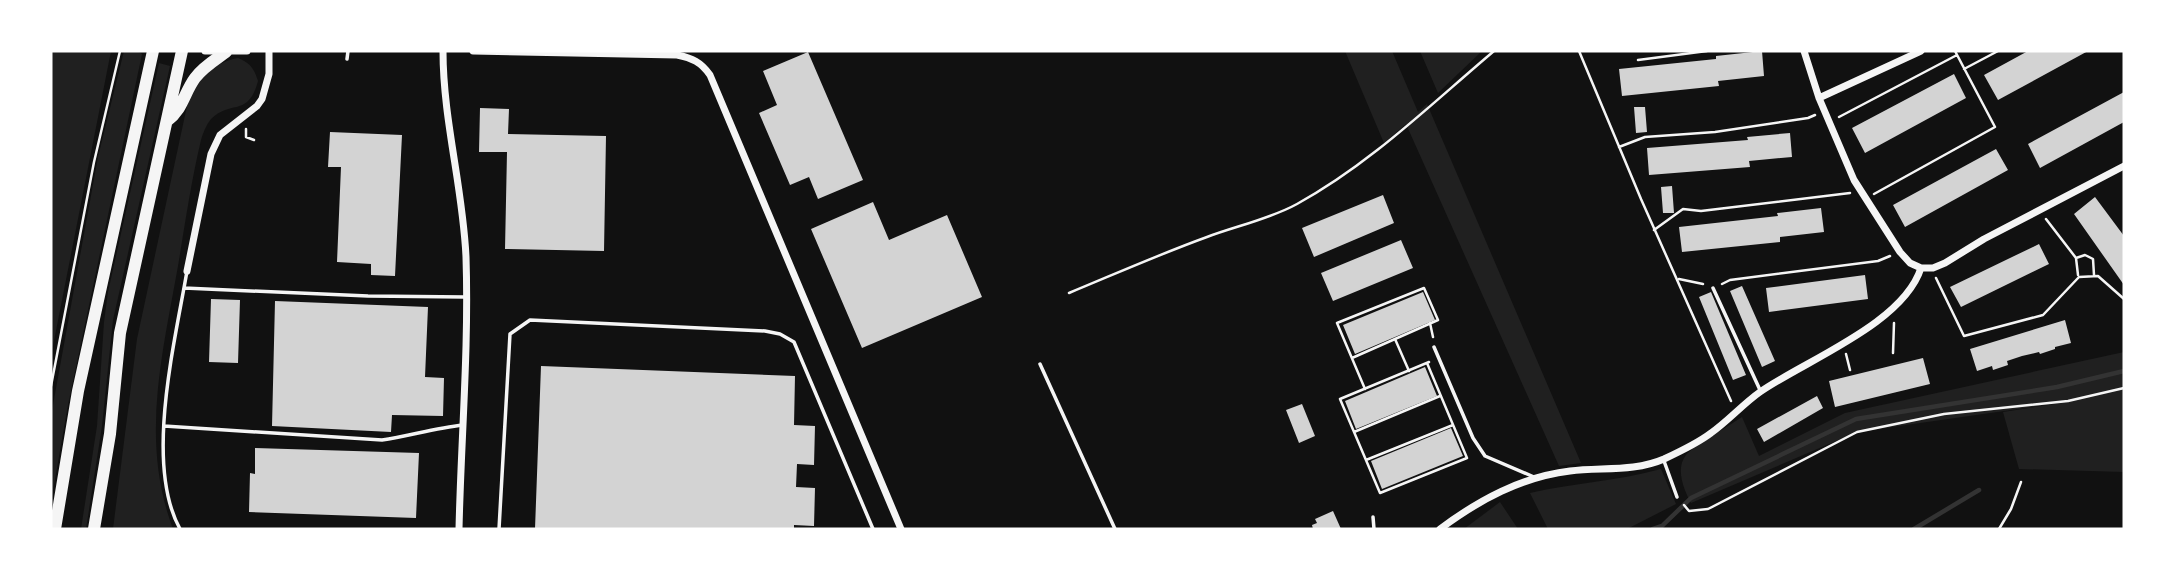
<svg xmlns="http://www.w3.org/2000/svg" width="2175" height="580" font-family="'Archivo Narrow',sans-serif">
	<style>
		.green { fill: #202020 }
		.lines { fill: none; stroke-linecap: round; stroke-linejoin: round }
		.stream { stroke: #333; stroke-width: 4.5 }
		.building { fill: #d3d3d3 }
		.path { stroke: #f5f5f5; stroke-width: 2.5 }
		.service { stroke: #f5f5f5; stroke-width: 3.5 }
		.minor { stroke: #f5f5f5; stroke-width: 7 }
		.primary { stroke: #f5f5f5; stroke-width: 12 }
	</style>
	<rect width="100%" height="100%" fill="#111"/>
	<!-- green -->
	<path class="green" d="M51,51h60l-60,305z
		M124,51h13l5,3 -74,351 -17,97v-86l47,-259z
		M1345,51h47l26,61 9,-8 154,359 -22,3 -153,-342 -22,19z
		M1420,51h62l-44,42z
		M238,58c12,5 16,10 20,23 -10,37 -27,18 -47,38 -5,6 -8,14 -10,21 -10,42 -16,84 -23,126 -16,90 -38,175 -5,263h-60l24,-190 50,-233c9,-25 24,-43 51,-48z
		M159,63l11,3 -57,254 -11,106 -16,103h-5l16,-103 7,-104 4,-30z
		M2124,352v120l-105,-3 -16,-57 72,-11 -218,31 -166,71c-7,-13 -16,-34 -5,-48 5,-7 46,-31 56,-38l17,39 86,-43z
		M1661,469l15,35 -49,25h-79l-18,-36c43,-10 88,-12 131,-24z
		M1500,502l18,27h-54z"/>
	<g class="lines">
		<!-- stream -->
		<path class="stream" d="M1653,529l9,-3 29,-28 165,-79 201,-32 67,-16
			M1914,529l65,-39"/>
	</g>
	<!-- building -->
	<path class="building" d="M1762,51l2,25 -46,5 1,5 -97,10 -3,-27 97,-10v-3z
		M2028,51h60l-90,49 -14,-25z
		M808,52l55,128 -45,19 -9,-22 -19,8 -31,-72 18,-8 -14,-34z
		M1954,74l12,24 -101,55 -13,-25z
		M2124,92v30l-84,46 -12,-24z
		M1634,107h11l2,25 -11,1z
		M480,108l29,1 -1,25 98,2 -2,115 -99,-2 2,-97h-28z
		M330,132l72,3 -7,141 -24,-1v-11l-34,-2 4,-95h-13z
		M1790,133l2,24 -43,4 1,6 -101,8 -2,-27 101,-8 -1,-3z
		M1996,149l12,21 -103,57 -12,-22z
		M1672,186l2,27h-11l-2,-26z
		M1383,195l11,28 -80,34 -12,-29z
		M2095,197l29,39v49l-50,-71z
		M873,202l16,38 58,-25 35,82 -120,51 -51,-119z
		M1821,208l3,24 -44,5v5l-98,10 -3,-25 99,-11 -1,-3z
		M1401,240l12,28 -80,33 -12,-28z
		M2039,244l10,20 -88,43 -11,-20z
		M1865,275l3,24 -99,13 -3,-24z
		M1742,286l33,75 -13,6 -32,-76z
		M1423,292l12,28 -80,34 -12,-29z
		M1711,292l35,83 -13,5 -34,-83z
		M211,299l29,1 -2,63 -29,-1z
		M275,301l153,6 -3,70 19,1 -1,38 -51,-1 -1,17 -119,-6z
		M2065,320l6,23 -16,4v2l-15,5 -1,-2 -17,4 -15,5 1,4 -15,5 -1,-4 -15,5 -7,-22z
		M1923,358l7,26 -95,23 -6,-26z
		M541,366l254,10 -1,49 21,1 -1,39 -17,-1 -1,23 19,1 -1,38 -20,-1v4h-259z
		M1425,367l12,29 -81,33 -11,-28z
		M1817,396l6,12 -59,34 -7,-13z
		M1302,404l13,32 -16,7 -13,-33z
		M1451,428l12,28 -81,33 -11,-28z
		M255,448l164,5 -3,65 -167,-6 1,-39 5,1z
		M1333,511l8,18h-28l-1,-4 5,-2 -2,-4z"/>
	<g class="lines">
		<!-- path -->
		<path class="path" d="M1579,51l62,148 90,202
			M1638,60l69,-9
			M1964,69l34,-18
			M1839,117l118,-62
			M246,129v8l8,3
			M1619,147l26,-10 70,-5 93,-14 7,-3
			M1874,194l121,-67 -40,-76
			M2046,219l30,39
			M1654,230l29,-21 18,2 149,-18
			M2078,275l-2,-17 9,-3 8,4 1,16
			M1936,278l28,58 79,-21 36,-38 19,-1 26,23
			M1679,279l24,5
			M1722,284l8,-4 148,-19 12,-5
			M1069,293c46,-19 91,-39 138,-56 29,-11 63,-18 90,-33 73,-40 133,-99 197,-153
			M1430,323l3,14
			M1395,339l14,32
			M1893,353l1,-30
			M1846,354l4,16
			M1352,358l86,-38 -14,-32 -87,35 28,66
			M1427,363l40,95 -87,35 -40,-94 89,-37
			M51,386l43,-224 26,-111
			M1354,432l86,-36
			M1366,460l87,-35
			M1684,505l5,6 19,-2 149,-77 87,-18 124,-13 56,-13
			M1999,529l12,-20 10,-27"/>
		<!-- service -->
		<path class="service" d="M347,59l1,-8
			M184,288l184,8 97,1
			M1713,288l47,102
			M1434,347l39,91 12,18 49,21
			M1040,364l75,165
			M164,426l218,14c27,-4 53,-12 81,-15
			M1664,461l13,36
			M1373,517l1,12
			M180,529c-36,-65 -5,-187 7,-258
			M499,529l11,-195 20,-14 235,11 15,3 14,8 79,187"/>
		<!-- minor -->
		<path class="minor" d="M205,51h42
			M443,51c0,69 20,137 23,206 3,91 -5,182 -7,272
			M473,51l204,4c15,3 24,7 33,20l191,454
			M1804,51l15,47 35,82 46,72 10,11 11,5h12l12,-5 39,-24 140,-73
			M1819,98l102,-47
			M187,271l24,-117 9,-19 37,-29 5,-7 7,-25v-23
			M1440,529c39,-29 81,-52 130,-58 31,-4 64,1 94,-12 15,-7 34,-16 47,-26 17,-12 32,-29 49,-41 46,-32 143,-68 161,-124"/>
		<!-- primary -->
		<path class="primary" d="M167,121c16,-12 17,-28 28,-43 8,-11 20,-18 31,-26
			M55,529l23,-138 75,-340
			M94,529l16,-95 10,-101 62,-282"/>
	</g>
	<!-- border -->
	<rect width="2175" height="580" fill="none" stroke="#ffffff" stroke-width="105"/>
</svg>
